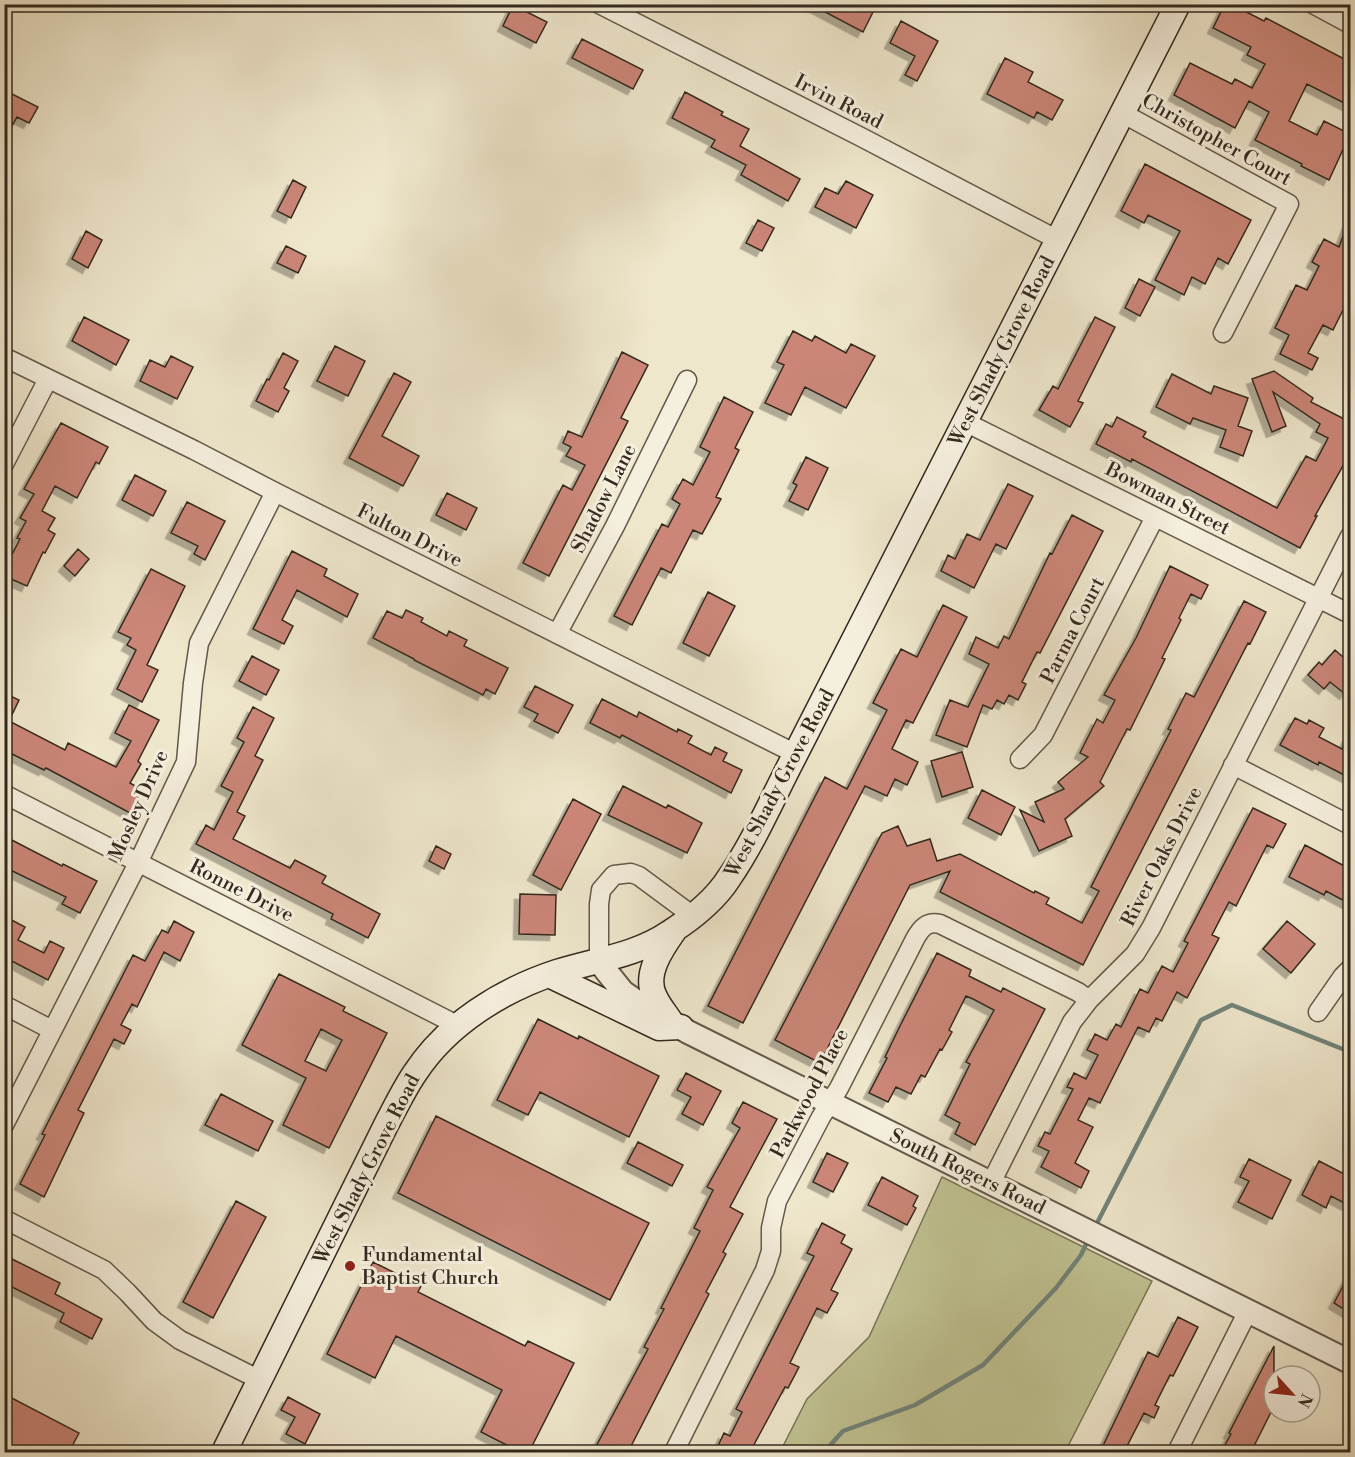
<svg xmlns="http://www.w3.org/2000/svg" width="1355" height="1457" font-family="'Libre Bodoni',serif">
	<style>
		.green { fill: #c1c393; stroke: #7a7659; stroke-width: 1.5 }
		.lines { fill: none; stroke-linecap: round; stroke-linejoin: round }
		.stream { stroke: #71847a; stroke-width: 4.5 }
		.building { fill: #cb8678; stroke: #342a1f; stroke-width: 1.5; fill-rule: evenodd; filter: url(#shadow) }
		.minor-casing { stroke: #63594a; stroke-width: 21 }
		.tertiary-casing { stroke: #63594a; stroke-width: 26 }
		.secondary-casing { stroke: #342a1f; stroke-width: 27 }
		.minor { stroke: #f5efde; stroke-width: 18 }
		.tertiary { stroke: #f5efde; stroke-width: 22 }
		.secondary { stroke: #f5efde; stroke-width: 24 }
		.poi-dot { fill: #8f2418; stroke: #f5efde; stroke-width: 2 }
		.labels { text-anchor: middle; stroke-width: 6; stroke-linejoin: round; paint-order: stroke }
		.street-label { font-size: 20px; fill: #342a1f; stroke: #f5efde }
		.poi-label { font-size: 20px; fill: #342a1f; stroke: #f5efde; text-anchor: start }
	</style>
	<defs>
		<filter id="shadow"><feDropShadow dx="-5.5" dy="5.5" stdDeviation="0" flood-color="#0004"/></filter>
	</defs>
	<rect width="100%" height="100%" fill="#efe7cc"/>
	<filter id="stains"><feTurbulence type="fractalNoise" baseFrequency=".00333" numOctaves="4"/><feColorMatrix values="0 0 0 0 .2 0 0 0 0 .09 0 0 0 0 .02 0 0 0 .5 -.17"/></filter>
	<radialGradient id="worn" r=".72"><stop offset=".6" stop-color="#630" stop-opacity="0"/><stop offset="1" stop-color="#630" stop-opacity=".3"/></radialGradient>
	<!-- green -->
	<path class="green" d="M942,1177l210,104 -87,171h-285l27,-53 62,-62z"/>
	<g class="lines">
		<!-- stream -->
		<path class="stream" d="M1095,1227l106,-207 31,-15 118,47
			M824,1452l19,-21 72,-26 68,-40 73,-77 25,-33 7,-15"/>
	</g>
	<!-- building -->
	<path class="building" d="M810,4h67l-14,28z
		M1225,4h6l33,17 2,-3 84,44v44l-43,-22 -18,37 28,14 7,-14 26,13 -21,46 -28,-14 1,-2 -47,-24 14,-28 -20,-11 -14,27 -61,-33 16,-32 42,21 3,-5 17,9 13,-24 -18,-9 4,-8 -38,-19z
		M513,5l34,17 -11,21 -33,-17z
		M901,21l37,20 -21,40 -12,-6 10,-19 -25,-13z
		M582,39l61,31 -10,19 -61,-31z
		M1005,58l28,14 -5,10 35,18 -11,20 -15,-8 -3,6 -47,-24z
		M4,90l34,17 -9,16 -12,-6 -13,24z
		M685,92l38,20 -2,3 28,14 -9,17 60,33 -12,22 -47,-26 5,-10 -35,-18 4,-7 -43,-22z
		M1145,164l106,56 -23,44 -10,-6 -13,26 -13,-7 -8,18 -29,-15 25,-49 -32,-16 -4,8 -23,-12z
		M293,180l13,7 -15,31 -14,-7z
		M846,181l27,14 -17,33 -41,-21 10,-19 13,6z
		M758,220l16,8 -12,23 -16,-8z
		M1349,220h1v76l-17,34 -10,-5 -15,28 10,5 -6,12 -32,-16 9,-19 -14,-7 21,-43 11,5 12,-24 -7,-4 12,-23 15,8z
		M86,231l16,9 -14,28 -16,-9z
		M286,246l20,10 -8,17 -21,-10z
		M1139,279l16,8 -15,29 -15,-8z
		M84,317l45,23 -13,25 -44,-24z
		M1095,317l20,10 -37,74 5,2 -13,24 -31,-17 14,-24 5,3z
		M793,331l19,10 3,-5 31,17 5,-9 24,12 -29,52 -41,-21 -14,28 -26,-12 19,-38 -7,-3z
		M335,346l30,15 -17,35 -31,-15z
		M622,352l26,13 -27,53 7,3 -79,155 -26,-13 40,-78 9,5 13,-25 -19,-9 5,-9 -8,-4 5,-12 14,6z
		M283,353l15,8 -14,27 5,3 -11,21 -22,-11 11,-22 2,1z
		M171,356l22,11 -16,32 -37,-18 10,-21 15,7z
		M1274,371l39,27 -2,4 39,20v31l-35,63h2l-17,32 -168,-89 -1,3 -35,-18 10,-20 6,3 5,-10 29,15 -3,5 134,71 29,-52 10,5 12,-23 -12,-6 4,-8 -47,-32 13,34 -14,6 -20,-53z
		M394,373l17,9 -29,54 37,20 -16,30 -54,-28z
		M1172,374l39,20 3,-8 34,12 -10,28 14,5 -9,25 -23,-9 6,-17 -33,-12 -3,6 -34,-17z
		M724,397l29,15 -18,36 4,2 -23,47 5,2 -19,35 -9,-4 -22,43 -10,-5 -29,57 -18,-9 48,-92 6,3 12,-23 -8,-5 11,-20 10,6 17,-33 -10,-5z
		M61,423l47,24 -9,17 -3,-2 -19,36 -22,-12 -13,25 13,7 -7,12 7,4 -10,19 -2,-1 -16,34 -23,-10v-6l16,-31 -3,-1 9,-17 -6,-3 14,-24 -10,-5z
		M806,457l22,11 -20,42 -19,-9 8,-16 -4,-2z
		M135,475l31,16 -13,25 -31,-16z
		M1008,484l25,12 -27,53 -10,-5 -22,44 -33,-17 7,-16 7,4 12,-25 13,6z
		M447,493l30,15 -11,22 -30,-15z
		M187,502l38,19 -20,39 -11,-6 4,-8 -27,-13z
		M1072,515l31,16 -63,122 -3,-1 -15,30 4,2 -8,16 -9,-5 -5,9 -7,-4 -5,9 -9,-4 -16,42 -31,-12 14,-35 18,7 21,-43 -20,-10 7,-17 22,11 6,-12 5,3 41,-86 2,1z
		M78,549l11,10 -14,17 -11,-10z
		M292,551l35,18 -3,7 34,18 -11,23 -50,-27 -15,30 11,6 -9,18 -31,-15z
		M1170,566l38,19 -7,14 -10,-5 -12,24 2,2 -19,38 3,1 -19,39 -16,32 -3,-1 -27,53 4,4 -39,33 7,17 -33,15 -19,-41 24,12 -9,-20 29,-13 -6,-7 30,-25 -8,-4 17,-34 6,4 12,-23 -11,-5 32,-57z
		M151,569l34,17 -38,79 11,5 -16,32 -25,-13 19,-39 -9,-5 4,-7 -13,-6z
		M708,592l27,14 -26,50 -26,-13z
		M1244,601l22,11 -16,32 -2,-1 -165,322 -143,-73 10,-21 -40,14 -90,178 -45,-23 107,-207 16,-7 9,20 23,-7 7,22 23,-7 74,39 1,-2 14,7 -3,6 36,19 17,-32 -8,-4 80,-157 -3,-1 18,-36 8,4z
		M943,605l24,12 -54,106 -7,-3 -14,29 26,13 -11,23 -12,-6 -8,17 -22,-10 -122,237 -35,-17 117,-229 22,12 40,-79 -14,-7 28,-54 16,8z
		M406,610l17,8 -2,4 26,14 2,-5 18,9 -3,6 44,22 -13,26 -9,-5 -3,6 -69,-35v-1l-41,-21 14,-27 15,7z
		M1335,650l15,13v24l-5,7 -15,-12 -6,7 -16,-14 11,-13 3,3z
		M252,656l27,14 -13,25 -27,-14z
		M535,686l38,19 -15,28 -24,-12 4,-7 -14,-7z
		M4,693l15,7 -10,21 56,29 3,-7 48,24 15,-26 -16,-8 14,-28 30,15 -21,41 3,3 -11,19 12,7 -12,23 -84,-45 -2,2 -40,-20z
		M602,699l35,18 2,-5 38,20 1,-3 14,7 -4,7 23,12 4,-8 12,6 -4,8 19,9 -11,23 -109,-58 -2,3 -30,-15z
		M253,707l21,11 -19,38 8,4 -26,52 8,4 -12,23 57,29 5,-8 31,16 -4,7 58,31 -12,24 -37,-19 2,-5 -137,-70 10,-19 8,5 19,-38 -12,-6 23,-44 -7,-4z
		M1295,718l12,6 2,-4 15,8 -5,9 23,12 8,-17v46l-31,-16 -1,3 -38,-20z
		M962,752l11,35 -31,10 -11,-36z
		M623,786l43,22 2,-3 34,18 -15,30 -79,-38z
		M982,790l33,17 -14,28 -33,-17z
		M573,799l28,15 -40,76 -28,-15z
		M1253,808l33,16 -13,24 -6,-3 -31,61 -7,-4 -17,33 7,3 -32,60 -10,-6 -15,29 -6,-3 -7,14 -11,-5 -38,76 -11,-5 -11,22 15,7 -18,36 14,8 -8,17 -40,-21 8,-16 -11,-5 7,-14 5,2 23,-45 -6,-2 7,-14 12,6 12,-24 -11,-5 8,-16 12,6 9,-16 5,3 19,-38 8,4 14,-27 11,6 15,-29 -4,-2z
		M4,836l58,30 1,-2 34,17 -17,32 -18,-9 4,-7 -62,-30z
		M1305,845l45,24v35l-24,-13 -2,4 -35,-18z
		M436,846l15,8 -7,15 -15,-8z
		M520,894l36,1 -1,40 -36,-1z
		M4,916l21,11 -7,13 26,13 6,-12 14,7 -16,32 -40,-21 -4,7z
		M174,921l20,11 -14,29 -16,-9 -27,55 -5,-3 -11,21 10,5 -7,14 -10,-5 -36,71 6,3 -40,84 -24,-13 25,-49 -3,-1 91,-179 12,6 17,-31 6,3z
		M1287,921l28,23 -24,29 -28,-24z
		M937,953l34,17 -2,6 32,16 2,-4 42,21 -70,136 -20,-11 5,-11 -15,-8 25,-51 -4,-2 28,-52 -21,-11 -7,-3 -17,34 3,2 -10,18 -2,-1 -15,28 -4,-2 -10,19 -15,-7 -8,15 -19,-9 18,-35 -2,-1 14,-29z
		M279,974l66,33 -2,4 44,22 -58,115 -46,-23 23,-47 -64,-33zM321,1029l21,11 -16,31 -21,-10z
		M538,1019l40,20 1,-3 80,40 -30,61 -89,-45 -12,23 -31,-15z
		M686,1073l35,18 -18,34 -21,-11 9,-17 -14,-7z
		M221,1094l52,27 -15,30 -53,-26z
		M743,1102l34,17 -47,88 13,7 -20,38 3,2 -20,38 3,2 -81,158h-35l55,-103 -4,-2 20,-38 -3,-1 39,-77 -6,-3 19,-38 -6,-3 33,-59 -8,-5z
		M436,1116l213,107 -39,77 -212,-107z
		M638,1142l45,23 -11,21 -45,-23z
		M827,1153l21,10 -15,29 -20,-10z
		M1249,1159l42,21 -19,39 -34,-17 11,-21 -9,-4z
		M1319,1161l31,16v29l-19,-10 -5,12 -24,-13z
		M882,1177l36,19 -5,10 3,2 -9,17 -39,-20z
		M236,1201l30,16 -53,101 -30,-16z
		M822,1223l23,12 -4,8 11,6 -21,41 7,3 -11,20 -10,-5 -27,55 9,4 -11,21 -3,-1 -35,65h-26l-7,-4 7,-15 6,3 12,-24 -6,-3 78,-153 -7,-3z
		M4,1255l56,28 -5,11 47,25 -10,20 -32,-17 4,-9 -60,-30z
		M373,1262l48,24 -3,6 107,54 3,-5 46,22 -45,89h-9l-39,-20 21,-42 -106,-54 -21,42 -48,-24z
		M1350,1273v40l-16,-10z
		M1178,1317l20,10 -25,49 -3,-1 -15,30 4,2 -5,11 -10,-5 -20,39h-24l48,-100 10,5z
		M1274,1346v60l-23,46h-30l10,-18 -2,-1z
		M4,1394l75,39 -10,19h-65z
		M288,1397l32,17 -15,30 -19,-10 9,-17 -14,-7z"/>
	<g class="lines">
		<defs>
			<path id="minor" d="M599,4l262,133 197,103
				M1313,4l37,20
				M1122,113l167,91 -66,129
				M4,357l190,93 81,42 521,262
				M965,422l385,192
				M4,464l44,-85
				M557,634l58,-108 72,-146
				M1020,759l23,-24 112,-218
				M1233,765l117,60
				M4,794l455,232
				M599,962v-58l2,-14 13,-15 17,-2 8,3 54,40
				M4,1005l48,25
				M1318,1012l25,-36 7,-7
				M4,1125l134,-262 48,-101 7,-79 6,-40 76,-151
				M991,1183l81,-161 17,-22 46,-46 16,-26 199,-392
				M4,1219l100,51 24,23 26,28 26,19 80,40
				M674,1452l91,-182 6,-19v-23l6,-27 44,-84 18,-29 76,-149c6,-11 12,-18 25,-15l138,68 11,8
				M1177,1452l71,-141"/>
			<path id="tertiary" d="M599,962l24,30 13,9 52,31 662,330"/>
			<path id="secondary" d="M549,975l110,53 22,-1
				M671,1022c-5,-8 -12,-16 -16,-25 -12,-22 7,-49 19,-66
				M224,1452l162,-327c9,-17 18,-36 29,-52 32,-49 87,-83 142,-101 38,-12 78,-16 112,-39 22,-14 46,-33 60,-55 26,-38 44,-81 65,-121l384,-753"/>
		</defs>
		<!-- minor casing -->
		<use href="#minor" class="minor-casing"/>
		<!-- tertiary casing -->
		<use href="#tertiary" class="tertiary-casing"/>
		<!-- secondary casing -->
		<use href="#secondary" class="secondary-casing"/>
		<!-- minor -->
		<use href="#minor" class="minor"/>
		<!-- tertiary -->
		<use href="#tertiary" class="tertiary"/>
		<!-- secondary -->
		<use href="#secondary" class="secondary"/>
	</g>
	<!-- markers -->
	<circle class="poi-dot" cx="350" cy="1266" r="6"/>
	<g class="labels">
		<!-- street labels -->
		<g class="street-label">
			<text transform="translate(839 101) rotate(27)" y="7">Irvin Road</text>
			<text transform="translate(1217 139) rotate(29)" y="7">Christopher Court</text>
			<text transform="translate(1001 351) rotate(-63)" y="7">West Shady Grove Road</text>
			<text transform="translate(603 498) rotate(-63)" y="7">Shadow Lane</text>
			<text transform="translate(1168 498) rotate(27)" y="7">Bowman Street</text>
			<text transform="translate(410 535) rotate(27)" y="7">Fulton Drive</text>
			<text transform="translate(1072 630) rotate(-63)" y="7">Parma Court</text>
			<text transform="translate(779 783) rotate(-62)" y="7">West Shady Grove Road</text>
			<text transform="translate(138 805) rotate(-66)" y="7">Mosley Drive</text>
			<text transform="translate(1161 856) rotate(-63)" y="7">River Oaks Drive</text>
			<text transform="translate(242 890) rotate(27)" y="7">Ronne Drive</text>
			<text transform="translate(809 1093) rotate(-62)" y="7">Parkwood Place</text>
			<text transform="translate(366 1169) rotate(-63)" y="7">West Shady Grove Road</text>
			<text transform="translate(968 1171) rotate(26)" y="7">South Rogers Road</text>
		</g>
		<!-- poi labels -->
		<g class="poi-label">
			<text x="362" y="1261">Fundamental<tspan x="362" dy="23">Baptist Church</tspan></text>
		</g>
	</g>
	<!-- margin -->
	<rect width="1355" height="1457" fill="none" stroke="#efe7cc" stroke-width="24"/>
	<rect x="6" y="6" width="1343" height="1445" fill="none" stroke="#342a1f" stroke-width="3"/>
	<rect x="12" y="12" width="1331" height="1433" fill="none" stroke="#342a1f" stroke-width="1.5"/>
	<!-- north arrow -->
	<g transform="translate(1292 1394) rotate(117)"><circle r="28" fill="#f5efde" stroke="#a8a092" stroke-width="1.5"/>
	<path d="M0-4.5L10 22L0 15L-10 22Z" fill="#8f2418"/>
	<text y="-9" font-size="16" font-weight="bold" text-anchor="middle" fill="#342a1f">N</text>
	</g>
	<rect width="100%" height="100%" filter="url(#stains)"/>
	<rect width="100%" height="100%" fill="url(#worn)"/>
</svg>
